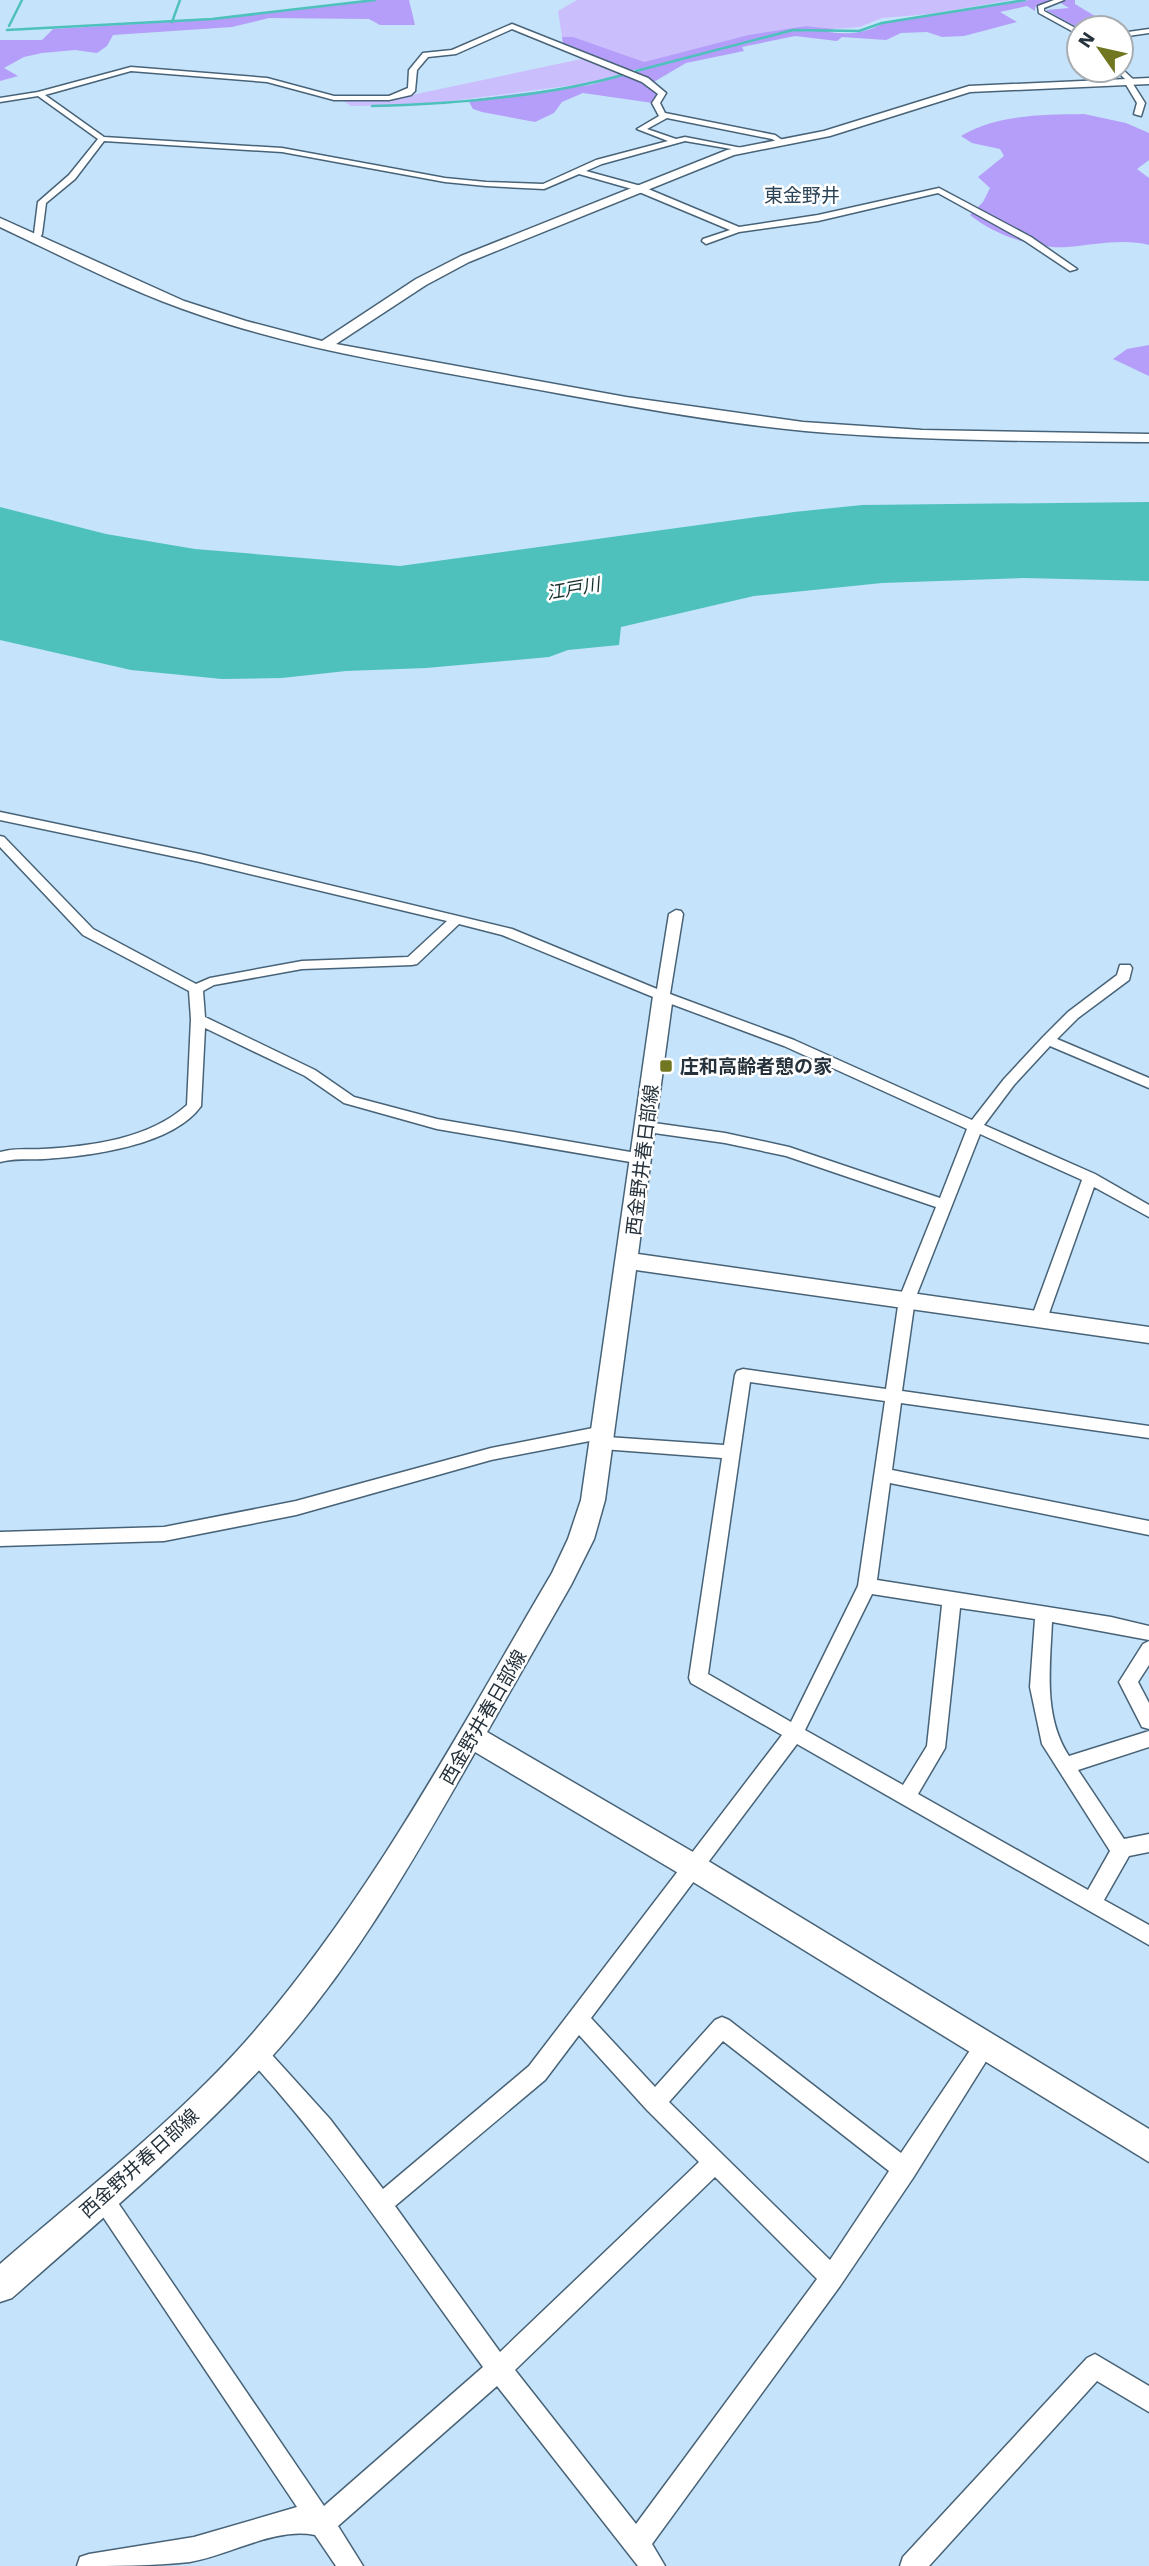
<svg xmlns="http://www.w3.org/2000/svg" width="1149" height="2566" font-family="'Work Sans','Noto Sans JP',sans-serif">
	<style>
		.green { fill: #cbbefc }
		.forest { fill: #b49ef9 }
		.water { fill: #4ec1bc }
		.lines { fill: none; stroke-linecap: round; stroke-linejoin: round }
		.stream { stroke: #4ec1bc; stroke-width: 2.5 }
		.street-casing { stroke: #486377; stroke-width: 3 }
		.secondary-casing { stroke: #486377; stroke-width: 3 }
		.street { fill: #fff; fill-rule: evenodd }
		.secondary { fill: #fff; fill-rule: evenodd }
		.poi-dot { fill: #707720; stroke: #fff; stroke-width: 2.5 }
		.labels { text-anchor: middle; stroke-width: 5; stroke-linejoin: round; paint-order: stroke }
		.far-water-label { font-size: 18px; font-style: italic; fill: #17312f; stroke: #fff }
		.far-quarter-label { font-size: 19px; fill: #2a4356; stroke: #fff }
		.poi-label { font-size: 19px; font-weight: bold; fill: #26323b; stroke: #fff; text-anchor: start }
		.street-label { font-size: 19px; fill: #26323b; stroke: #fff }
	</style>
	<rect width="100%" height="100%" fill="#c5e3fa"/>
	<!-- green -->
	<path class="green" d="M577,0h435l-82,14 -48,4 -22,9 -26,2 -28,-3 -58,9 -127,33 -58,-25 -5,-32z
		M586,58l40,16 -35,9 -171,22 -69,1 -11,-7 67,-3z"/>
	<!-- forest -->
	<path class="forest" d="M377,0h32l6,25h-35l-11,-6 -100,-1 -37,9 -119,8 -6,11 -10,7 -22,-3 -33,3 -18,4 -20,11 14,8 -18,5v-41h42l11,-11 166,-10z
		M1029,0h26l-20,7v4l-8,-5 -27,6 17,10 -53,14 -22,1 -15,-5 -26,1 -15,7 -44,-3 -5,4 -42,-5 -53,11 2,4 -58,12 -34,20 -17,-11 6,-3c-22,6 -57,-17 -78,-26l-1,-6h11l71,25 104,-27 58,-9 28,3 -5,3c20,3 37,1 55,-9z
		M1066,0h9v4l33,20 -30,4 -32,-18 23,-2 -10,-6z
		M628,74l30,19 -5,10 -70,-10 -21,9 -8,11 -19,9 -53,-10 -9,-3 -5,-9 122,-15z
		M1084,114l42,9 23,10v27l-12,9 12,9v67c-26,-7 -56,0 -82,2 -32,2 -73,-12 -97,-32l13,-13 7,-14 -12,-11 26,-21 -4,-7 -28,-6 -11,-7c37,-22 80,-21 123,-22z
		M1149,345v31l-36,-17 14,-10z"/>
	<!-- water -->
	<path class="water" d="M1149,502v79l-125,-3 -142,5 -128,13 -133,31 -2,18 -51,5 -19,7 -123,11 -80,3 -64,7 -60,1 -91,-9 -131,-30v-133l106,27 89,15 205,17 394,-54 68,-7z"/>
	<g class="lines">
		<!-- stream -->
		<path class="stream" d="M172,22l8,-22
			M9,26l13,-26
			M7,30l205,-11 163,-19
			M636,71l157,-41 66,1 23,-8 143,-23
			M372,106c80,-2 178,-10 254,-32"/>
		<defs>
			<path id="street" d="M1054,0h10l-20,8v3l35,19v5l-40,-22 -1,-7z
				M512,24l136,54 18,15 -6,10 5,10 110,22 10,7 -4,2 -9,-5 -105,-21 -20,11 29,10 9,-2 62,12 -4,2 -58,-10 -83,23 -16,7 55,15 98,41 79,-12 121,-27 92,49 46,32 -7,2 -45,-30 -87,-48 -120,28 -79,11 -33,12 -4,-3 1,-2 27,-9 -98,-41 -53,-15 -35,15 -58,-3 -41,-4 -163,-30 -178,-11 -29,38 -29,24 -4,31 -4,7 -7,-2 3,-5 4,-32 31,-27 29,-36 -60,-43 -38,6v-4l38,-6 93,-25 136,11 67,18h55l19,-8 1,-18 14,-17 29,-3zM512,29l130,53 16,12 -6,9 7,13 -22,13 31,12 -72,19 -53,24 -57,-2 -41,-4 -163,-30 -178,-11 -59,-42 86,-24 136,11 67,18h55l22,-5 4,-4 2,-21 11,-13 28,-3z
				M1149,29v4l-28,4v-4z
				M1121,68l15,14 -3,2 12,19 -4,13 -7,-2 3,-11 -12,-20 2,-2 -11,-11z
				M0,812l200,42 312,75 145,60 12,-75 7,-4 5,1 2,3 -13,80 124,46 178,80 32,-41 39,-42 25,-25 49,-37 3,-10h10l2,3 -3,12 -51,38 -21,21 92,39v10l-99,-42 -36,39 -30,40 111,49 54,31v12l-55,-30 -47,132 -2,4h-12l-2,-4 51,-139 -102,-46 -65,165 -13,92 247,35v12l-248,-35 -9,67 257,51v14l-259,-52 -13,97 234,37 38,9v14l-97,-18c-2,45 -9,95 17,134l80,-25v16l-71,23 46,69 25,-5v18l-20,4 -25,44 45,25v20l-352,-201 -206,274 64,69 60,-67 7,-3 7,3 172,133 76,-113 7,-3 7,3 4,7 -82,131 -73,108 -188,258 13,22h-27l-141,-180 -159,140 25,40h-27l-21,-31c-41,-8 -84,20 -125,27 -37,4 -76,4 -113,4l3,-9 9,-3 105,-17 103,-30 -206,-308 3,-8 8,-3 8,3 214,315 159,-139c-77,-104 -146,-212 -234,-308l-4,-7 4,-7 7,-3 7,3 67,74 53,70 146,-123 253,-331 -91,-52 -2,-5 33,-220 -120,-9 -6,-1 -2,-5 1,-3 -104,20 -195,55 -132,26 -164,5v-14l164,-5 132,-26 195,-53 112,-22 6,2 2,4 -4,5 117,8 11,-70 2,-4 6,-2 143,20 13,-90 37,-92 -150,-51 -61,-13 -78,-11 -7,-5 7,-5 78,11 64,14 151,51 27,-69 -183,-83 -126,-47 -156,-64 -43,-11 -42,40 -5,1 -110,4 -88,16 -11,6 2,26 110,53 39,27 83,22 205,35 7,5 -2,4 -5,1 -205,-35 -93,-26 -39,-27 -100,-48 -4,78c-29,40 -111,50 -157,53 -15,1 -29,-1 -44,3v-10l5,-1c13,-3 25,-1 38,-2 49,-3 106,-10 144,-44l4,-86 -2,-28 -106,-56 -83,-88v-11l4,1 89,92 103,55 14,-6 92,-17 106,-4 39,-36 -247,-59 -200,-42zM750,1382l135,19 -27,185 -67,136 -83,-48zM872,1594l70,11 -15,141 -24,39 -98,-55zM960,1608l75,11 -5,68 12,57 68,107 -22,39 -170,-96 27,-46zM579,2035l68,75 52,52 -199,190 -105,-146 150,-126zM723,2041l166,130 -59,89 -161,-158zM715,2177l102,102 -181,245 -121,-154z
				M1149,1641v24l-11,17 11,21v26l-7,-2 -23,-45 24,-38z
				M1095,2354l54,32v26l-52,-31 -168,185h-29l3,-9 184,-199z"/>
			<path id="secondary" d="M1149,78v6l-179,8 -140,44 -96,19 -265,107 -43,23 -90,59 290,53 177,25 119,8 227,4v8c-115,-1 -229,-1 -344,-11 -104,-10 -207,-31 -310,-49 -99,-18 -199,-34 -295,-67 -69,-23 -134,-57 -200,-88v-9l184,83 62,20 76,20 94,-62 45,-23 266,-106 97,-19 145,-45z
				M663,990l10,6 -35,258 511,73v16l-513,-73 -31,230 -11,39 -23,46 -84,147 218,127 444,270v33l-464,-285 -210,-125c-62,109 -124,219 -210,312 -78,84 -167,158 -253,234l-12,4v-38c83,-72 173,-141 246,-223 124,-141 211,-307 306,-468l16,-34 13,-39 72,-504z"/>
		</defs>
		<!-- street casing -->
		<use href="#street" class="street-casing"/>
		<!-- secondary casing -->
		<use href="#secondary" class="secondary-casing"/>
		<!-- street -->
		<use href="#street" class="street"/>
		<!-- secondary -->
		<use href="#secondary" class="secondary"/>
	</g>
	<!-- markers -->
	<rect class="poi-dot" x="659" y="1059" width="14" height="14" rx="3.5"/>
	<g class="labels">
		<!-- far-water labels -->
		<g class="far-water-label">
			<text transform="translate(573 589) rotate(-10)" y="6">江戸川</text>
		</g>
		<!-- far-quarter labels -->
		<g class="far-quarter-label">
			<text x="802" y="202">東金野井</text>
		</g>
		<!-- poi labels -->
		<g class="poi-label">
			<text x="680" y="1073">庄和高齢者憩の家</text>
		</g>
		<!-- street labels -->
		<g class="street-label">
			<text transform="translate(642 1160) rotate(-83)" y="7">西金野井春日部線</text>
			<text transform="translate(483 1717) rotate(-60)" y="7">西金野井春日部線</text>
			<text transform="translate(139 2163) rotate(-42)" y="7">西金野井春日部線</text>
		</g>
	</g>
	<!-- north arrow -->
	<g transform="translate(1100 49) rotate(304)"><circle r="33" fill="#ffffff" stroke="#a8adb1" stroke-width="2"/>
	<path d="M0-5L12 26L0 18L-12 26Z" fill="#707720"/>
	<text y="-10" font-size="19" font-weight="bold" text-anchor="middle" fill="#26323b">N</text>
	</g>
</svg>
